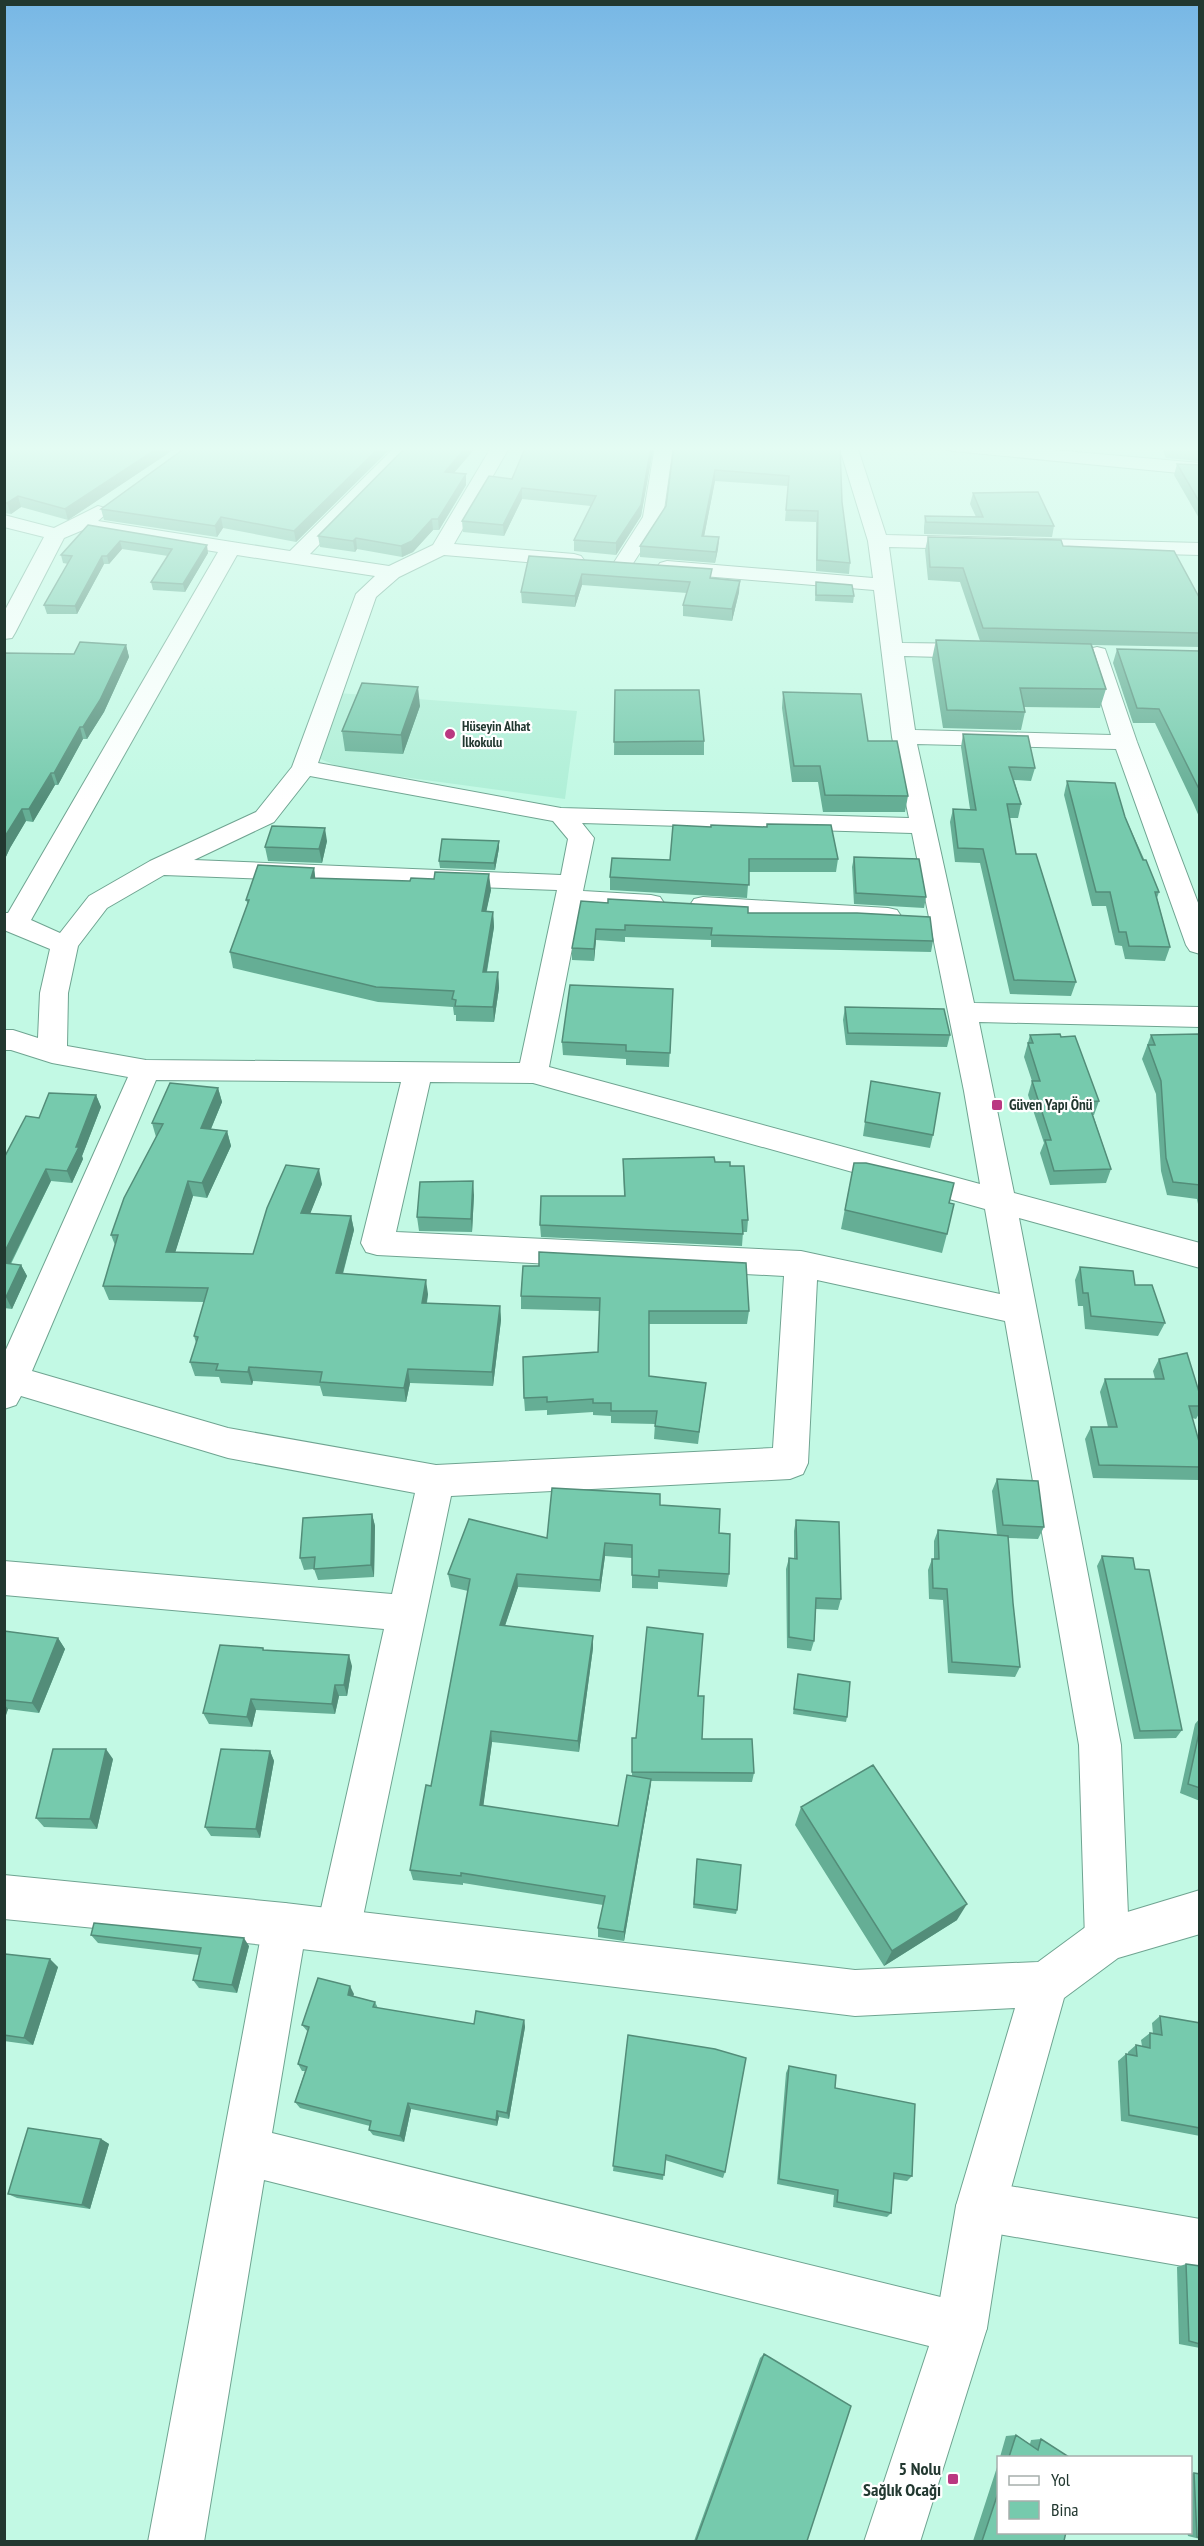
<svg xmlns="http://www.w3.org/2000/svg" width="1204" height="2546" font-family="'PT Sans Narrow',sans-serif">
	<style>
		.built { fill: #afefd7 }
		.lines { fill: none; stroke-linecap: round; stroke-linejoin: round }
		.street-casing { stroke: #6fa491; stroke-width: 2 }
		.secondary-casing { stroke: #6fa491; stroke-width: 2 }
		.street { fill: #fff; fill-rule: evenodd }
		.secondary { fill: #fff; fill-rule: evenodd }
		.wall { fill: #65ae95 }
		.shaded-wall { fill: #538d79 }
		.building { fill: #76caad; stroke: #538d79; stroke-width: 1.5 }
		.poi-dot { fill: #ba3881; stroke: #fff; stroke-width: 2 }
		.labels { text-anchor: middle; stroke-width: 4.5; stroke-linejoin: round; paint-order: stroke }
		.far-poi-label { font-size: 14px; font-weight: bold; fill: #223830; stroke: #fff; text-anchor: start }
		.poi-label { font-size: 15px; font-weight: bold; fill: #223830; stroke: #fff; text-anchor: start }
		.near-poi-label { font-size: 18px; font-weight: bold; fill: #223830; stroke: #fff; text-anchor: end }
	</style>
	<rect width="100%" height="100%" fill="#c2f9e4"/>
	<!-- built -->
	<path class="built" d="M338,693l239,18 -12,88 -221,-30 -26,-11z"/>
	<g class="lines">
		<defs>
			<path id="street" d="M396,446h19l-105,108 79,12 44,-21 59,-99h18l-56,98 120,10 7,2 3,4 -3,4 -7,2 -130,-11 -45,22 -23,20 -58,166 243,45 348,10 -17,-81 -18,-147 -207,-17 -7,-2 -3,-4 3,-4 7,-2 206,17 -5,-37 -29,-95h18l29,89 314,8v12l-311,-8 13,96 77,1 8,2 3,5 -3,5 -8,2 -75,-2 11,74 196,5 -25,-81 3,-5 8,-2 8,2 32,93 63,166v46l-10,-3 -4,-6 -70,-196 -199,-5 57,259 226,4v20l-221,-5 35,171 186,50v25l-181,-50 102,527 8,194 -6,16 -16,6 -16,-6 -6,-16 -6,-194 -74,-424 -188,-41 -9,183 -5,11 -13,5 -339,17 -91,435 -6,16 -16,6 -16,-6 -6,-16 68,-302 -380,-34v-34l388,33 23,-101 -187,-35 -207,-62 -5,9 -12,4v-55l124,-277 -76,-14 -41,-13h-7v-20h9l25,8 2,-45 10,-44 -46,-19v-17h4l210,-361 -135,-22 -19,8 -49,95 -3,5 -8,1v-27l40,-75 -40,-10v-12l50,13 44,-22 7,2 3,4 -10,9 192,30zM237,555l138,21 -19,18 -64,173 -36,45 -106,49 -61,35 -29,37 -29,-13zM310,776l243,45 15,18 -7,36 -367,-15 80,-38zM582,823l330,10 52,258 16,93 -431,-117 31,-160 71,4 9,-2 4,-6 -4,-6 -9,-2 -68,-4 11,-53zM164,875l393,15 -37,173 -374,-3 -79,-14 1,-53 10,-47 29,-38zM156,1080l245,2 -40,161 5,9 11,3 407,21 -11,172 -337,17 -208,-37 -196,-57zM430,1082l103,1 452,126 15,85 -199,-43 -405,-19z
				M655,446h18l-10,71 -33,51h-14l-3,-4 30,-47z
				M703,897l185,11 9,2 4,6 -4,6 -9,2 -194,-13 -4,-6 4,-6z
				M285,1903l16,6 6,16 -35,208 689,169 18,8 8,18 -8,18 -18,8 -697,-174 -60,362h-56l115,-617 6,-16z
				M981,2181l219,38v50l-219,-38 -18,-7 -7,-18 7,-18z"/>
			<path id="secondary" d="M944,446h63l193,17v12l-247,-24 -6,-1z
				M4,1875l281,28 570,67 183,-8 53,-39 109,-33v44l-82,24 -54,40 -58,208 -19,122 -67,214h-56l71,-214 21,-122 59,-198 -160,8 -570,-69 -281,-28z"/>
		</defs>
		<!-- street casing -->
		<use href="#street" class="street-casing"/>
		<!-- secondary casing -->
		<use href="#secondary" class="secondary-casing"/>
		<!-- street -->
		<use href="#street" class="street"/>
		<!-- secondary -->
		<use href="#secondary" class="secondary"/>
	</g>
	<!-- wall -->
	<path class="wall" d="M4,446h175l-111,74 -47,-13 -10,7 -7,-1z
		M393,446l-97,96 -73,-14 -6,9 -113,-17 -3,-11z
		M407,446h70l-23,27 12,12 -27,45h-6l-20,22 -11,5 -45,-8 -2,3 -35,-5 -2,-11z
		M653,446l-12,70 -25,39 -42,-4v-11l17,-34 -69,-7 -18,37 -41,-4 -1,-11 50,-42z
		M674,446h60l-1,2h60v-2h47l2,56 8,61 -1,11 -33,-3v-49l-31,-1 3,-35 -73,-5 -11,55 15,1 -1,12 -3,14 -75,-6v-11l26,-40z
		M1161,446h39v15l-34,-3z
		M1177,464l23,1v55l-26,-45z
		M973,493l81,33 -2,11 -128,-3v-7l1,-11 51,1 -6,-13z
		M88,525l120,28 -23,39 -32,-2 -2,-8 17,-26 -46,-7 -13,15h-5l-27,50h-30l-3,-9 24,-41 -5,-1 -2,-8z
		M928,537l135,9 137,53v48l-108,-2 14,44 -6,19 -76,-1 1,5 -4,18 -78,-2 -11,-69 4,-19 44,1 -20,-59 -32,-2 -3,-30z
		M529,556l182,22 28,14 -7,29 -49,-5v-11l4,-12 -105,-8 -7,22 -53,-4 -1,-11z
		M816,582l38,14 -1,7 -38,-2z
		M126,645l3,12 -25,55 -17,27h-4l-25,46h-3l-22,37 -7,-1 -16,27 -6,13 70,-207z
		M1117,649l83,2v168l-6,-14 -39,-82h-22l-20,-60z
		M615,690l89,51v14h-90z
		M783,692l85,49 40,55 -3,16h-82l-5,-30h-26l-10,-74z
		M420,706l-17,48 -58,-3 -3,-20z
		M963,734l72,34 -4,13 -17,-1 7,24 -3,14h-9l7,36 60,128 -5,14 -61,-2 -30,-131 -25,-1 -5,-40 3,-13h17l-9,-62z
		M1067,781l58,36 34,75 -2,6 13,49 -5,14 -40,-2 -3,-13 -7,-1 -9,-39h-14l-28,-111z
		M327,841l-5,22 -54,-2 -3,-14z
		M499,841v7l-4,22 -55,-2 -1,-7z
		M854,857l72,40 -2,11 -70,-4 -2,-37z
		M838,859l-2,13h-87l-2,26 -137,-8v-13l60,-17z
		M314,868l1,10 176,12 -5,21 7,1 1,15 -7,45h11l1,16 -5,34 -38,-1v-6h-2l-1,-8 -75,-5 -145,-34 -3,-16 18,-47 -2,-5z
		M581,901l167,12 185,28 -2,11 -220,-5v-7l-86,-3v5l-29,-2 -2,21 -22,-1v-12z
		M673,989l-4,78 -43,-2v-6l-63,-4 -1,-13z
		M845,1007l105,28 -3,12 -101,-2 -3,-25z
		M1030,1035l69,66 -5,14h-1l18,54 -5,14 -56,2 -10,-32 4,-10 -16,-48 4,-14 -8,-24z
		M1151,1035l49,3v166h-2l-1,-5 -30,-4 -6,-24 -5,-77 -14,-35z
		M871,1081l62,54 -3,13 -67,-12z
		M218,1088l4,14 -11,27 16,2 4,15 -24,52 -14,-2 -18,56 78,2 69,-70 -12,29 41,3 3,14 -11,44 85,20 -1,9 73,3 1,14 -8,66 -83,-3 -4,19 -83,-6 -3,-10 -67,-5 -1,4 -31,-2 -2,-6 -24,-1 -5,-14 6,-19 -2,-7 10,-34 -95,-2 -6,-14 12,-41 -4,-10 45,-98 -4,-14z
		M96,1095l5,12 -19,49 1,3 -11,24 -21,-2 -40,83 10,1 6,11 -15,33 -8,-1v-150l35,-40z
		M623,1159l92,3 15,4 18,54 -1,12h-4l-1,14 -201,-9 -1,-12 84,-29z
		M854,1163l95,40 -2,31 -5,19 -101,-24z
		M474,1195l-2,37 -53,-1 -2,-14z
		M523,1266l226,45 -2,13h-98v52l57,7 -8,61 -44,-5 1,-15 -44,-1v-7l-18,-1v-3l-46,3v-5l-22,1 -1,-13 74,-46 2,-41 -79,-2v-13z
		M1080,1267l55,18 30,38 -7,13 -73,-7 -2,-23h-5l-3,-26z
		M1159,1359l41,36v17l-4,7 -4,-1 8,27v33l-2,2 -105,-2 -8,-39 6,-12h17l-8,-35 5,-13h50l-2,-8z
		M997,1479l47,48 -6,12 -30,-1 5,65 7,64 -5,10 -67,-4 -5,-73 -14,-1 -1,-29 4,-11h2v-18l4,-11 59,5 -5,-44z
		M660,1505l59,28 10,41 -2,13 -69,-5v7l-26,-1v-30l-27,-2 -5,36 -82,-5 -13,39 88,22 -14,104 -87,-10 -9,64 135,20 14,-51v-37h4l62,-42 4,43 52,34 -2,9 -101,-1 -1,9 -26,151 -26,-4v-9l5,-23 -140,-22v2l-50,-5 -3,-10 21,-84 37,-195 -17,-4 -3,-13 99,-36z
		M372,1514l3,12 -1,51 -56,3 -4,-11 -10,1 -4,-12z
		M796,1520l45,79 -3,11 -22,-1 -2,32 -3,10 -24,-3 -1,-79 3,-11 5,1v-28z
		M1102,1556l33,13 47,161 -6,8 -42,1 -37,-173z
		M4,1631l54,7 7,11 -26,64 -31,-4 -4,12z
		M263,1648l1,2 88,16 -5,30h-8l-4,18 -79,-4 -4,17 -43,-3 -6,-11z
		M798,1674l49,43 -1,5 -53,-8z
		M1200,1718v83l-20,-8 15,-69z
		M270,1751l4,10 -14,77 -49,-2 -6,-9z
		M113,1759l-16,70 -53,-2 -8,-9z
		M801,1807l156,113 -73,46 -89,-141z
		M697,1859l40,51 -1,4 -43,-6z
		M91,1935l158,11 -12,47 -38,-5 -6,-8 6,-25 -101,-12z
		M4,1956l54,11 -25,78 -29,-4z
		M354,1994l-1,2 22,6 3,6 96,16 50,-4 1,7 -16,92 -10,-2 -2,9 -86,-17 -7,33 -31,-7 -4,-5 1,-4 -70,-18 -5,-6 10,-31h-3l-4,-7 10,-32 -6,-7z
		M1160,2016l40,7v113l-79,-15 -3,-60 8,-7 2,1v-3l8,-7 6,1 -1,-6 9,-7 3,1 -1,-11z
		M628,2035l97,137 -2,6 -58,-18 -2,20 -50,-9z
		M789,2066l46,22 77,88 -5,5 -14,-2 -2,34 -4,4 -54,-10 1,-12 -57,-11 9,-111z
		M101,2139l8,5 -19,65 -73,-11 -9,-4z
		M1186,2264l14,2v82l-21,-4 -2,-77z
		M764,2354l43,187h-113l66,-183z
		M1016,2435l14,9 1,-4 10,-1 28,18h-69l6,-21z
		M999,2461v71l65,9h-91z
		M1191,2473l9,1v65l-12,-3 -1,-4h4z"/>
	<!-- shaded-wall -->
	<path class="shaded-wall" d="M161,446h18l-111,74 -3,-11z
		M381,446h12l-97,96 -2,-11z
		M467,446h10l-31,36 -1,-10z
		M651,446h3l-13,70 -25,39v-12z
		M715,470v11l-13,66v-11z
		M466,474v11l-27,45 -1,-11z
		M522,488v11l-18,37 -1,-11z
		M18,496l3,11 -10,7 -4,-11z
		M221,517l2,11 -6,9 -2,-11z
		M432,519l1,11 -20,22 -11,5 -1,-11z
		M719,537l-1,12 -3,14 1,-11z
		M356,538l1,11 -2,3 -2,-11z
		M120,541l2,8 -13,15 -2,-8z
		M207,545l1,8 -23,39 -2,-8z
		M102,556l2,8 -27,50 -2,-8z
		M582,574v11l-7,22v-11z
		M740,581l-1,11 -7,29v-12z
		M126,645l3,12 -25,55 -17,27 -4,-12z
		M418,687l2,19 -17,48 -2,-19z
		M80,727l3,12 -25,46 -4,-12z
		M51,773l4,12 -22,37 -4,-13z
		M22,809l4,12 -16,27 -6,13v-23z
		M325,828l2,13 -5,22 -3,-14z
		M499,841v7l-4,22 -1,-7z
		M314,868l2,15 -5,-5z
		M489,874l2,16 -8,37 -1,-16z
		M493,912l1,15 -10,60 -1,-15z
		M596,929v11l-2,21v-12z
		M498,972l1,16 -5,34 -1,-15z
		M218,1088l4,14 -17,41 -4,-15z
		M96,1095l5,12 -19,49 1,3 -11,24 -5,-12z
		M227,1131l4,15 -24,52 -5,-15z
		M46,1169l5,12 -46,93 -1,-2v-19z
		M319,1169l3,15 -17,43 -4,-14z
		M188,1181l5,15 -22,70 -5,-14z
		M473,1181l1,14 -2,37 -1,-13z
		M351,1216l3,14 -15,57 -3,-14z
		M21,1265l6,11 -15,33 -6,-12z
		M426,1280l2,14 -4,23 -2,-14z
		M500,1306l1,14 -8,66 -1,-14z
		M249,1367l4,14 -1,4 -4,-13z
		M408,1369l2,14 -4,19 -2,-14z
		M372,1514l3,12 -1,51 -3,-12z
		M605,1543v13l-5,36v-12z
		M517,1574l1,13 -17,50 -1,-12z
		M593,1636v12l-14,104 -1,-11z
		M58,1638l7,11 -26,64 -7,-10z
		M349,1655l3,11 -5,30 -3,-11z
		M335,1685l4,11 -4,18 -3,-10z
		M251,1699l5,11 -4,17 -5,-10z
		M4,1704l4,5 -4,12z
		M491,1731l1,11 -10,74 -2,-11z
		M106,1749l7,10 -16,70 -7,-10z
		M270,1751l4,10 -14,77 -4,-9z
		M651,1779l-1,11 -26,151v-9z
		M967,1904l-10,16 -73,46 8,-15z
		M244,1938l5,8 -12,47 -5,-8z
		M50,1959l8,8 -25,78 -9,-7z
		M350,1986l4,8 -3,8 -3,-7z
		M524,2020l1,7 -16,92 -2,-6z
		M408,2103l3,6 -7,33 -4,-6z
		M497,2111l2,6 -2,9 -1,-6z
		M101,2139l8,5 -19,65 -8,-4z"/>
	<!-- building -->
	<path class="building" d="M4,446h157l-96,63 -47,-13 -11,7h-3z
		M188,446h193l-87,85 -73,-14 -6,9 -114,-17z
		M407,446h60l-22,26 21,2 -28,45h-6l-20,22 -11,5 -45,-8 -3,3 -35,-5z
		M526,446h125l-10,59 -25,38 -42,-3 22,-44 -74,-8 -19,37 -41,-4 27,-45 23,3z
		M674,446h56v2h64v-2h46l2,56 8,61 -33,-3 1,-49 -32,-1 3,-34 -74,-6 -13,66 17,1 -3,15 -76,-6 26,-40z
		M1169,446h31v4l-31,-3z
		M1177,464l23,1v38z
		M1038,492l16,34 -128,-4 -1,-6 58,1 -10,-24z
		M88,525l119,20 -24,39 -32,-2 21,-33 -52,-8 -13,15h-5l-27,50 -31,-1 28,-49 -11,-1z
		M928,537l133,3 2,6 111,5 26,48v34l-217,-5 -20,-60 -33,-1z
		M529,556l183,13 -2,9 30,3 -8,28 -49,-4 7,-23 -108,-8 -7,22 -54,-4z
		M816,582l36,3 2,11 -38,-1z
		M936,640l155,4 15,45 -86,-1 5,24 -78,-2z
		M80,642l46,3 -26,55 -17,27h-3l-26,46h-3l-22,36h-7l-18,29v-185l70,1z
		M1117,649l83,2v140l-41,-82 -22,-1z
		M362,683l56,4 -17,48 -59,-4z
		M615,690h84l5,51 -90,1z
		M783,692l78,2 7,47h29l11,55 -83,-1 -5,-29h-26z
		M963,734l65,2 7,32 -26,-1 12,37h-14l9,50h20l40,128 -62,-2 -31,-131 -25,-1 -5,-39 23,1z
		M1067,781l48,2 10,34 18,43h3l13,32h-4l15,55 -41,-1 -3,-14h-7l-9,-40h-14z
		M767,824l64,1 7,34h-89v26l-139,-8 2,-19 58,2 3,-35 38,2v-2l56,2z
		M272,826l53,2 -6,21 -54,-2z
		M442,839l57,2 -5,22 -55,-2z
		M854,857l65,2 7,38 -70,-4z
		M258,865l56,3 -3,10 99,3 1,-3 23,1 1,-7 54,2 -7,37 11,1 -10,60h15l-5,35 -38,-1 1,-6 -4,-1 2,-8 -78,-4 -146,-35 19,-52h-3z
		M608,899l140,8v6h109l73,4 3,24 -222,-6 1,-7 -87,-3v5l-29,-1 -2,20 -22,-1 9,-47 27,2z
		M570,985l103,4 -3,64 -44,-2v-6l-64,-3z
		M845,1007l99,2 6,26 -102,-2z
		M1060,1034l1,3 14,-1 24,65 -11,1 23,67 -57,2 -9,-31h6l-19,-59h8l-12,-38h5l-3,-8z
		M1198,1034l2,4v147l-27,-3 -7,-24 -5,-77 -13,-36h7l-4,-10z
		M871,1081l69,12 -7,42 -68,-13z
		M170,1083l48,5 -17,40 26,3 -25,52 -14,-2 -22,71 87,2 14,-46 19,-43 33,4 -18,44 50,3 -15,57 90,7 -4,23 78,3 -8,66 -84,-3 -4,19 -84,-6 2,-10 -73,-5 -1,5 -32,-2 2,-6 -28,-2 8,-25 -4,-1 14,-48 -105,-2 15,-51h-7l13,-37 39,-74 -11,-1z
		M49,1093l47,2 -20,52h3l-12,24 -21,-2 -42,84v-95l22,-42 13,2z
		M714,1157l1,5h15v4h14l4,54h-6l1,14 -203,-9 1,-29h84l-2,-37z
		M854,1163h12l88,20 -5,20 5,1 -7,30 -102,-24z
		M473,1181l-2,38 -54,-2 3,-35z
		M539,1252l207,11 3,48h-100v65l57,7 -7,49 -44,-6 2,-15h-46v-8h-18v-4l-46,3v-5l-23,1 -1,-41 75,-5 2,-54 -79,-2 2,-30h16z
		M4,1263l17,2 -15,32h-2z
		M1080,1267l53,4 2,14h17l13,38 -74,-7 -3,-23h-5z
		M1187,1353l13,42v11h-11l11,39v22l-101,-2 -8,-38h26l-12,-48h59l-5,-20z
		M997,1479l41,2 6,46 -41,-2z
		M552,1488l108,6v11l60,4 -1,24 11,1 -1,40 -70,-4v7l-27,-2v-30l-27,-2 -5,37 -83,-6 -17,51 93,11 -15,105 -87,-10 -11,74 138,21 9,-51 24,4 -27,153 -26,-4 7,-32 -144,-23v3l-51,-6 16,-85 5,1 39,-207 -22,-5 21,-55 78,19z
		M372,1514l-1,51 -57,4 1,-12 -15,1 3,-40z
		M796,1520l43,2 2,77 -25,-1 -2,43 -25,-4v-79l8,1z
		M938,1530l70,6 5,67 7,64 -68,-5 -5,-73 -14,-1 -1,-29h7z
		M1102,1556l31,2 2,11 14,1 33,160 -42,1z
		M647,1627l56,7 -5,62h6l-2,43h50l2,34 -122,-1v-34h4z
		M4,1631l54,7 -26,65 -28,-3z
		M220,1645l43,3v2l86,5 -5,30h-9l-3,19 -81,-5 -4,18 -44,-4z
		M798,1674l52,8 -3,35 -53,-8z
		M1200,1728v60l-12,-4z
		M53,1749h53l-16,70 -54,-1z
		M221,1749l49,2 -14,78 -51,-2z
		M873,1765l94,139 -75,47 -91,-144z
		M697,1859l44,6 -4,45 -43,-6z
		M94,1923l150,15 -12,47 -39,-5 8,-32 -110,-13z
		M5,1954l45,5 -26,79 -20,-3z
		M318,1978l32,8 -2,9 27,7 -2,5 101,17 2,-13 48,9 -17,93 -10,-2 -1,9 -88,-17 -8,33 -31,-6 2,-9 -76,-19 12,-35 -9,-3 11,-37 -7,-2z
		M1160,2016l40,7v105l-71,-13 -3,-61 11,2 -1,-11 14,3v-15l12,2z
		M628,2035l87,14 31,9 -21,114 -59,-17 -2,20 -51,-9z
		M789,2066l47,9 -1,13 80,16 -3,72 -18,-3 -3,40 -54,-11 1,-12 -59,-11z
		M28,2128l73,11 -19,66 -74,-11z
		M1186,2264l14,2v78l-11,-3z
		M764,2354l87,52 -44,135h-111z
		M1016,2435l22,15 3,-11 28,18h-60z
		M1194,2473l6,1v64l-3,-1z
		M999,2490v42h67l-2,9h-82z"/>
	<!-- sky -->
	<linearGradient id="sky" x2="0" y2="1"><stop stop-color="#77b7e5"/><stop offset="0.56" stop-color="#e4fcf3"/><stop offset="1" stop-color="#e4fcf3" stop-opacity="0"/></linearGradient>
	<rect width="1204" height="802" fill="url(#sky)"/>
	<!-- markers -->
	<g class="poi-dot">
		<circle cx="450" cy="734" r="6"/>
		<rect x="991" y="1099" width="12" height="12" rx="3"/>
		<rect x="947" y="2473" width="12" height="12" rx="3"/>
	</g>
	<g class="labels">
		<!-- far-poi labels -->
		<g class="far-poi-label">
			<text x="462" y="731">Hüseyin Alhat<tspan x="462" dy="16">İlkokulu</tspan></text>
		</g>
		<!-- poi labels -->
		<g class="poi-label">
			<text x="1009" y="1110">Güven Yapı Önü</text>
		</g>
		<!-- near-poi labels -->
		<g class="near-poi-label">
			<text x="941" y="2475">5 Nolu<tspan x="941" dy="21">Sağlık Ocağı</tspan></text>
		</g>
	</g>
	<!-- border -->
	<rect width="1204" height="2546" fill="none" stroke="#223830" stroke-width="12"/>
	<!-- legend -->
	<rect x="997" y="2456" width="195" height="78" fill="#ffffff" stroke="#a7afac" stroke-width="1.5"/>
	<rect x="1009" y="2476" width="30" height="9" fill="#ffffff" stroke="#a7afac" stroke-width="1.5"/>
	<text x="1051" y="2486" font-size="18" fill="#223830">Yol</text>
	<rect x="1009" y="2501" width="30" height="18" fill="#76caad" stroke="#a7afac" stroke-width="1.5"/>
	<text x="1051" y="2516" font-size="18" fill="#223830">Bina</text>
</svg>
